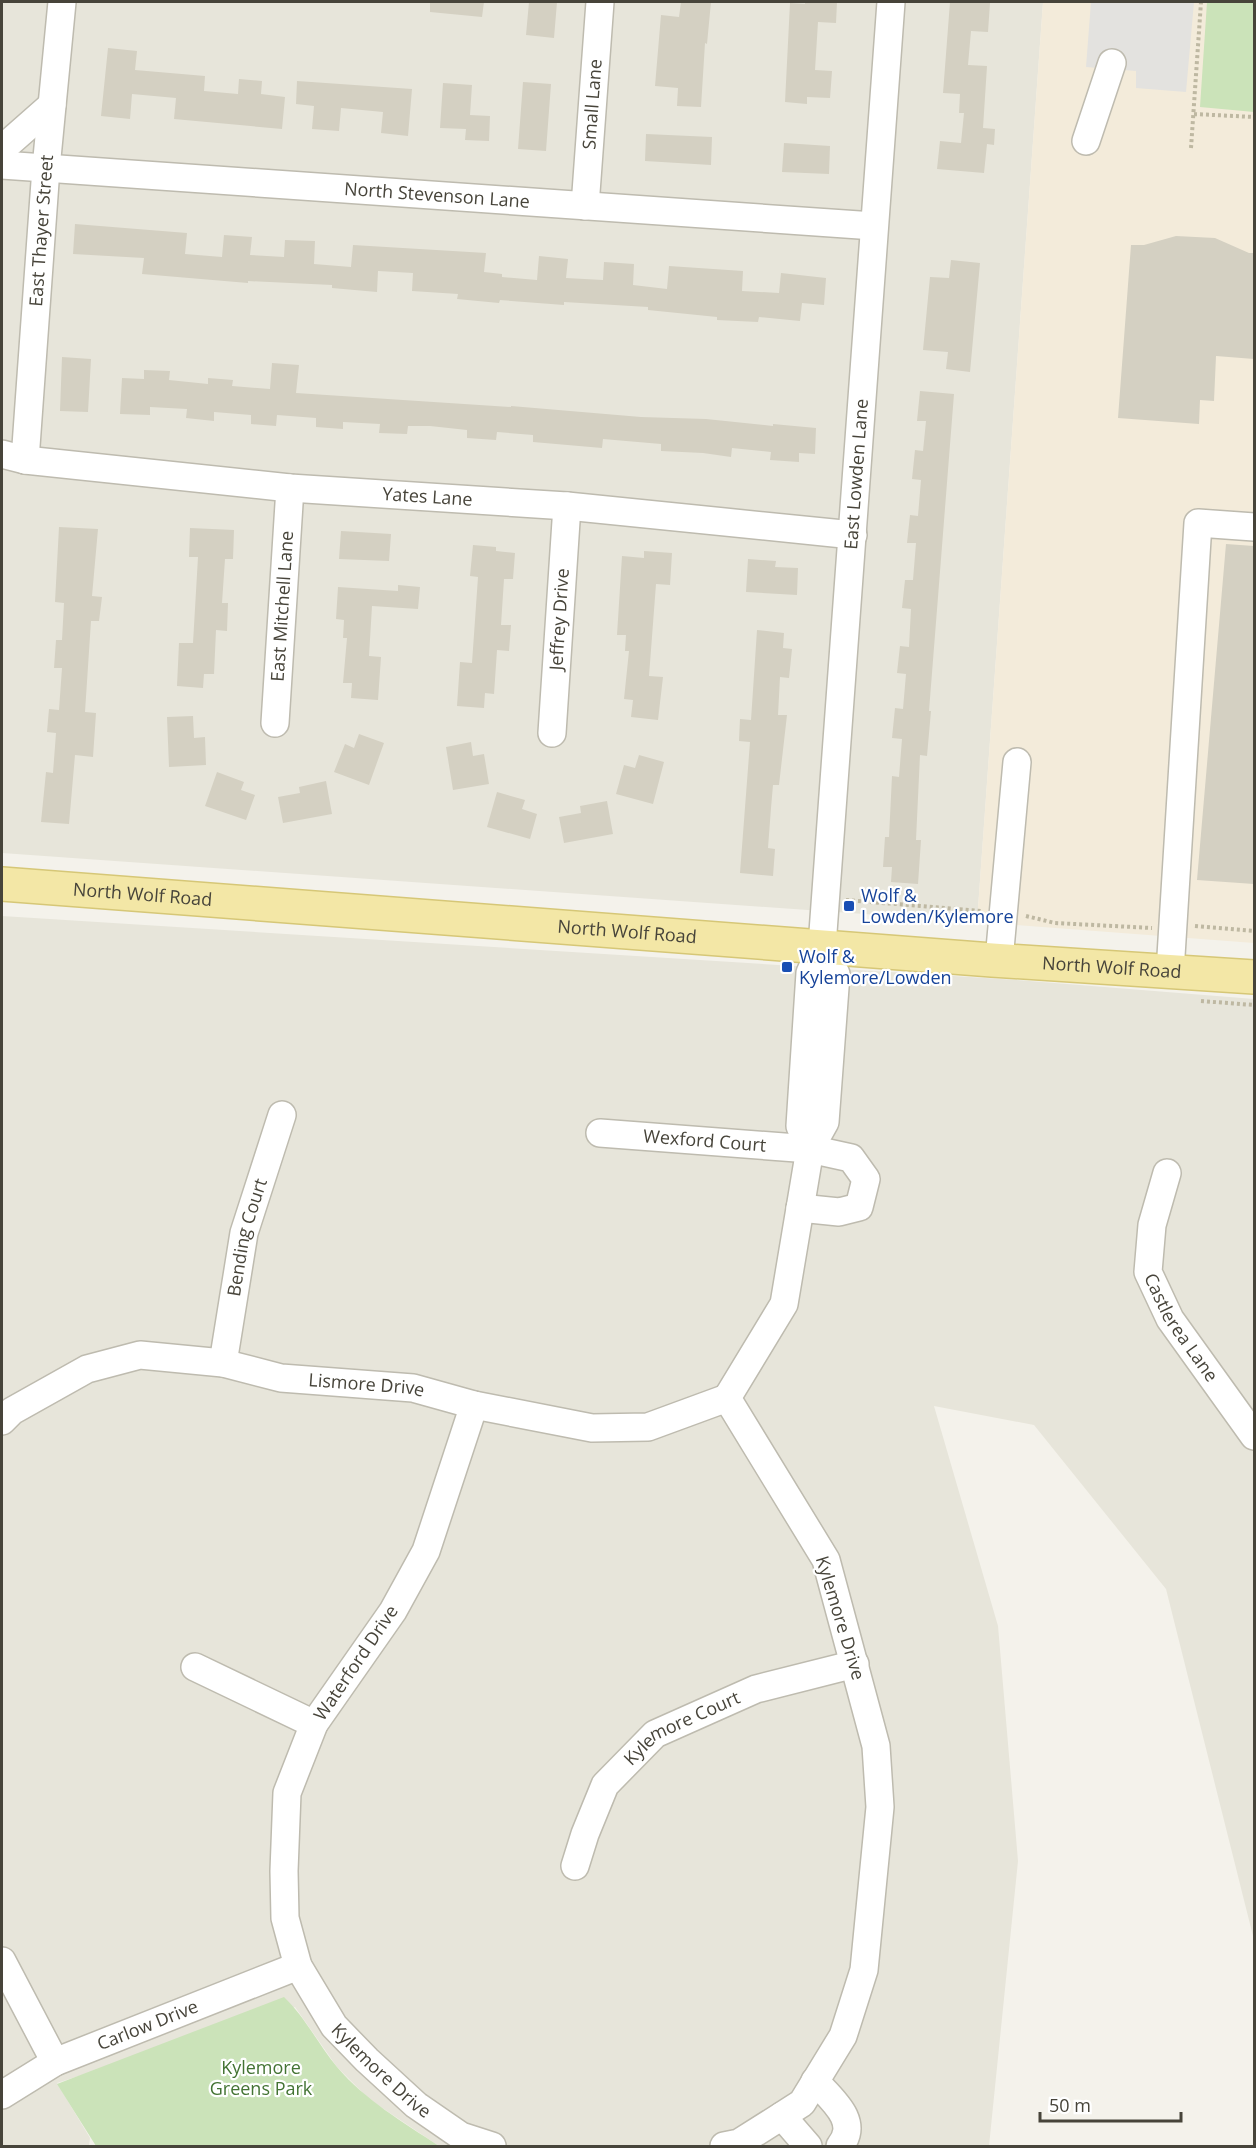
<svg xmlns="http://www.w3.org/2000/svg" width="1256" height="2148" font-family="'Open Sans',sans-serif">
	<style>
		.residential { fill: #e7e5da }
		.commercial { fill: #f3ebda }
		.green { fill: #cbe3b9 }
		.parking { fill: #e3e2df }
		.building { fill: #d4d0c2 }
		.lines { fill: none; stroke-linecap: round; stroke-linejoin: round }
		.minor-casing { stroke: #bebbaf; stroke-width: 30 }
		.major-casing { stroke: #d6c777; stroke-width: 36 }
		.path { stroke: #beb8a2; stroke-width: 4; stroke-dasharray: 3 3; stroke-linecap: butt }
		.minor { stroke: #fff; stroke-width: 27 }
		.major { stroke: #f3e7a6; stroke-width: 33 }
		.transit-dot { fill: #1a4fb4; stroke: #fff; stroke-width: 2 }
		.labels { text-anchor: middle; stroke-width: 4.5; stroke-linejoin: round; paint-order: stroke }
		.street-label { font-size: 18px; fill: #47443a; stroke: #fff }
		.transit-label { font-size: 18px; fill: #164399; stroke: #fff; text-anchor: start }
		.park-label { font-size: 18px; fill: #437333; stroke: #fff }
	</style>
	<rect width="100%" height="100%" fill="#f4f2eb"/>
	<!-- residential -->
	<path class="residential" d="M2,2h1041l-66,920 -975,-69z
		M2,916l1015,64 237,19v941l-88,-351 -132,-164 -100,-19 64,220 20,235 -29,285h-550l-70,-47 -32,-32 -42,-60 -238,76 33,55 -1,8h-87z"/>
	<!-- commercial -->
	<path class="commercial" d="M1043,2h211v941l-277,-21z"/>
	<!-- green -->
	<path class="green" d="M1207,2h47v110l-54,-5z
		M284,1997c21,20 34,47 53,70 28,33 66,55 102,79h-343l-39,-62z"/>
	<!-- parking -->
	<path class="parking" d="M1091,2h103l-8,90 -50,-4v-17l-50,-4z"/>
	<!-- building -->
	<path class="building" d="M430,2h54l-2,15 -52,-5z
		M529,2h28l-3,36 -28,-3z
		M681,2h30l-4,42 -2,-1 -4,64 -24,-1 1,-18 -23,-2 6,-71 18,2z
		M805,2h32l-1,21 -18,-1 -3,48 17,1 -2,27 -23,-1v7l-22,-2 5,-99 15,1z
		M950,2l40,1 -2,29 -17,-1 -3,34 19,1 -4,62 12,1 -1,16 -7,-1 -3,29 -47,-4 3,-28 21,2 3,-30h-5l1,-19 -17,-1z
		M108,48l29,3 -2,19 70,6 -1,15 34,3 1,-15 23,2 -1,13 24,3 -3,32 -108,-10 2,-21 -44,-4 -2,25 -29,-3z
		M297,81l115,8 -4,47 -27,-3 2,-21 -42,-4 -2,23 -27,-2 2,-23 -18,-2z
		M523,82l28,2 -5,67 -28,-2z
		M443,83l29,2 -2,30 20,1 -1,25 -24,-1 1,-11 -26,-1z
		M646,134l66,3 -1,28 -66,-4z
		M784,143l46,3 -1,28 -47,-2z
		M75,224l112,9 -2,21 37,3 2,-22 28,2 -2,18 34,2 1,-17 30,1 -1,23 37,3 2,-22 133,8 -2,19 18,2v3l35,3 2,-24 29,3 -2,19 37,2 1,-18 30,2 -1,21 34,4 2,-23 74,5 -1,20 37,2 2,-20 45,5 -2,27 -22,-2 -2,18 -41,-4 -1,5 -41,-2v-3l-69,-7v-3l-84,-5v3l-64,-5 -1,3 -42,-4 1,-5 -46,-3 1,-18 -35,-2 -1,21 -45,-4v-3l-84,-4v2l-106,-9 2,-16 -71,-4z
		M1176,236l39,2 34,15h5v106l-38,-3 -2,45 -14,-1 -1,24 -81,-6 13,-173h13z
		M951,260l29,3 -10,109 -24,-3 2,-17 -25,-2 7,-73 19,1z
		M62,357l29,2 -3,53 -28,-1z
		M272,363l27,2 -3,28 215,14v-1l130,11 65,2 67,7v-2l43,4 -1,26 -16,-1v9l-29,-2 1,-8 -39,-4 -1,9 -28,-4 -42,-2v-7l-58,-5 -1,9 -69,-6v-7l-36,-3 -1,8 -29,-2v-8l-37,-4h-22l-1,8 -28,-1 1,-9 -37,-2v7l-27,-2v-9l-39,-3 -1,11 -25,-2v-9l-37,-3v9l-28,-3 1,-9 -37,-2v8l-30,-1 2,-36 22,1v-9l26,1 -1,9 39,4v-6l25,2 -1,6 38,3z
		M920,391l34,3 -25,317h2l-4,45 -7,-1 -4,85h5l-3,44 -27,-2 1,-15h-9l2,-30h4l3,-61 7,1 3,-38 -10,-1 3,-30 8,1 3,-35 -9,-1 3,-27 9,1 2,-38 -9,-1 3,-28h8l3,-37h-9l3,-28 8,1 3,-36 -9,-1 3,-29 8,1 3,-30h-9z
		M59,527l39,2 -6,67 10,1 -3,24h-8l-6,91 11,1 -3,44 -18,-2 -6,69 -28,-2 5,-50 7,1 3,-40 -9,-1 2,-23 10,1 3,-42h-8l2,-28h6l2,-37 -9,-1z
		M190,528l44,2 -1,29h-8l-3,44h6l-1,28 -11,-1 -2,44h-10l-1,14 -26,-2 2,-43h14l5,-86h-9z
		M341,531l50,3 -2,27 -50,-2z
		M1226,544l28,2v338l-57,-4z
		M473,545l23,2v4l19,2 -2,26h-9l-3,46h10l-2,26 -12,-1 -3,44 -9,-1 -1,15 -27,-2 3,-44 12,1 6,-86 -8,-1z
		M644,551l28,2 -2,32 -14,-1 -7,92 14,1 -5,43 -27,-3 2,-17 -9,-1 5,-48h-4l1,-16h-9l5,-79 22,2z
		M748,559l28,2 -1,6 23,1 -1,27 -51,-3z
		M398,585l22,2 -2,22 -46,-3 -3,50 12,1 -3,43 -27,-2 1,-15h-9l4,-45h-4l1,-18 -8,-1 2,-32 60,4z
		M757,630l27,3 -1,15 9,1 -3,29 -9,-1 -2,38h9l-8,70h-6l-2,23 -3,40 7,1 -2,27 -33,-3 10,-131 -11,-1 1,-22 11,1z
		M193,716l1,22 11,-1 1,28 -37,2 -2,-50z
		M359,734l25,9 -15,42 -35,-13 11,-28 9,4z
		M471,742l2,14 11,-2 5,30 -36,6 -7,-43z
		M639,755l25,7 -11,42 -37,-10 8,-29 11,3z
		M217,772l27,10 -3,8 14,5 -9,25 -41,-14z
		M326,781l6,33 -49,9 -5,-26 22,-4 -1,-6z
		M497,792l28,8 -3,9 15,5 -7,25 -43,-12z
		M607,801l6,33 -49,9 -5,-26 22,-4 -1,-7z"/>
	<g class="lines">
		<defs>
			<g id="minor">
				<path d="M1086,141l26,-78"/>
				<path d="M2,149l50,-44"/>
				<path id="s1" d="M2,165l872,61"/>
				<path id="s2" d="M585,206l15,-204"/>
				<path id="s3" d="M2,454l23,6 265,28 277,18 286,29"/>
				<path id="s4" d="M25,460l21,-292 16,-166"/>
				<path id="s5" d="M275,723l15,-235"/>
				<path id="s6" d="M552,733l15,-227"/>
				<path d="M999,960l18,-198"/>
				<path d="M1170,972l28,-449 56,4"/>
				<path id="s7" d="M600,1133l210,16 41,9 15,21 -7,28 -20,5 -39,-4"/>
				<path id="s8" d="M810,1149l-10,-23 10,-153 12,-27 69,-944"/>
				<path id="s9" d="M1167,1173l-15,52 -4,47 22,47 84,117"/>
				<path id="s10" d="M223,1363l21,-130 38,-118"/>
				<path id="s11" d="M474,1405l-48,146 -33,60 -79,113 -27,69 -3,78 1,47 13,48 36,60 33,34 49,45 45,31 31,10"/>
				<path id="s12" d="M2,1421l10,-10 75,-42 53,-14 83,8 58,15 132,10 61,17 118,23 56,-1 79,-29"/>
				<path d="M195,1667l119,57"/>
				<path id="s13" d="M575,1866l10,-32 20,-49 50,-51 101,-45 99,-25"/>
				<path d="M2,1961l53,101"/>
				<path d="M815,2081c17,19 45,40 25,65"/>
				<path id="s14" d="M2,2095l53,-33 243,-96"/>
				<path d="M782,2116l26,30"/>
				<path d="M724,2146l15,-3 63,-40 41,-67 21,-66 16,-163 -4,-61 -50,-186 -99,-162 57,-94 26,-155 15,-27 11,-148 -14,-28"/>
			</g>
			<g id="major">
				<path id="s15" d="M2,884l990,76 262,17"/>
			</g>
		</defs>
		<!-- minor casing -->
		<use href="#minor" class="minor-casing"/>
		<!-- major casing -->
		<use href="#major" class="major-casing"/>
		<!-- path -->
		<path class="path" d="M1194,114l60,3
			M1191,148l10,-146
			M846,900l136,11
			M1026,916l29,7 97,5
			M1195,926l59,5
			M1201,1001l53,4"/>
		<!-- minor -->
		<use href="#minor" class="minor"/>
		<!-- major -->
		<use href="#major" class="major"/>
	</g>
	<!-- markers -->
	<g class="transit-dot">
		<rect x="843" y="900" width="12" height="12" rx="3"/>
		<rect x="781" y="961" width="12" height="12" rx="3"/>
	</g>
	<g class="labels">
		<!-- street labels -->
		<g class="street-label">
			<text dy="6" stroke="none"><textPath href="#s2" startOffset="102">Small Lane</textPath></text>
			<text dy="6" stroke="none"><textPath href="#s1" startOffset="436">North Stevenson Lane</textPath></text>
			<text dy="6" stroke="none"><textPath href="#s4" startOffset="230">East Thayer Street</textPath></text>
			<text dy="6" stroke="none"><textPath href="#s8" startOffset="681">East Lowden Lane</textPath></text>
			<text dy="6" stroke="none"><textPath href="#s3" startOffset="428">Yates Lane</textPath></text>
			<text dy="6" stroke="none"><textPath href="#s5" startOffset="117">East Mitchell Lane</textPath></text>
			<text dy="6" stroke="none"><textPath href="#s6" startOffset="114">Jeffrey Drive</textPath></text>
			<text dy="6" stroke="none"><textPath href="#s15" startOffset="141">North Wolf Road</textPath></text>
			<text dy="6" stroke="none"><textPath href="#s15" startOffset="627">North Wolf Road</textPath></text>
			<text dy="6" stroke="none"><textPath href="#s15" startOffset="1113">North Wolf Road</textPath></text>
			<text dy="6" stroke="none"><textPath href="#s7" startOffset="105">Wexford Court</textPath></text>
			<text dy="6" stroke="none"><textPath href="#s10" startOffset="128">Bending Court</textPath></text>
			<text dy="6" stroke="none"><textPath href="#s9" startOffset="166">Castlerea Lane</textPath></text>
			<text dy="6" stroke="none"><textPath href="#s12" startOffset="384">Lismore Drive</textPath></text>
			<text transform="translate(840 1618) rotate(73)" y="6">Kylemore Drive</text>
			<text transform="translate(356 1663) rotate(-56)" y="6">Waterford Drive</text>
			<text dy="6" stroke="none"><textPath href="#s13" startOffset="184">Kylemore Court</textPath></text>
			<text dy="6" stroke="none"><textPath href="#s14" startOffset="162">Carlow Drive</textPath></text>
			<text dy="6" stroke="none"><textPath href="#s11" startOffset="744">Kylemore Drive</textPath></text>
		</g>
		<!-- transit labels -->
		<g class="transit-label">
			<text x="861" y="902">Wolf &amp;<tspan x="861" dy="21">Lowden/Kylemore</tspan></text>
			<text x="799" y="963">Wolf &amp;<tspan x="799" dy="21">Kylemore/Lowden</tspan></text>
		</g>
		<!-- park labels -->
		<g class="park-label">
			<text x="261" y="2074">Kylemore<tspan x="261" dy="21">Greens Park</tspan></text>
		</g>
	</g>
	<!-- border -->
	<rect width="1256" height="2148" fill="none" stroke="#47443a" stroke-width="6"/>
	<!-- scale -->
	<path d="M1040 2112v9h141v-9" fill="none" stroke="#47443a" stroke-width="3"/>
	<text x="1049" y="2112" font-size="18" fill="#47443a" stroke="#ffffff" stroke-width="4.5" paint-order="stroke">50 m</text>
</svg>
